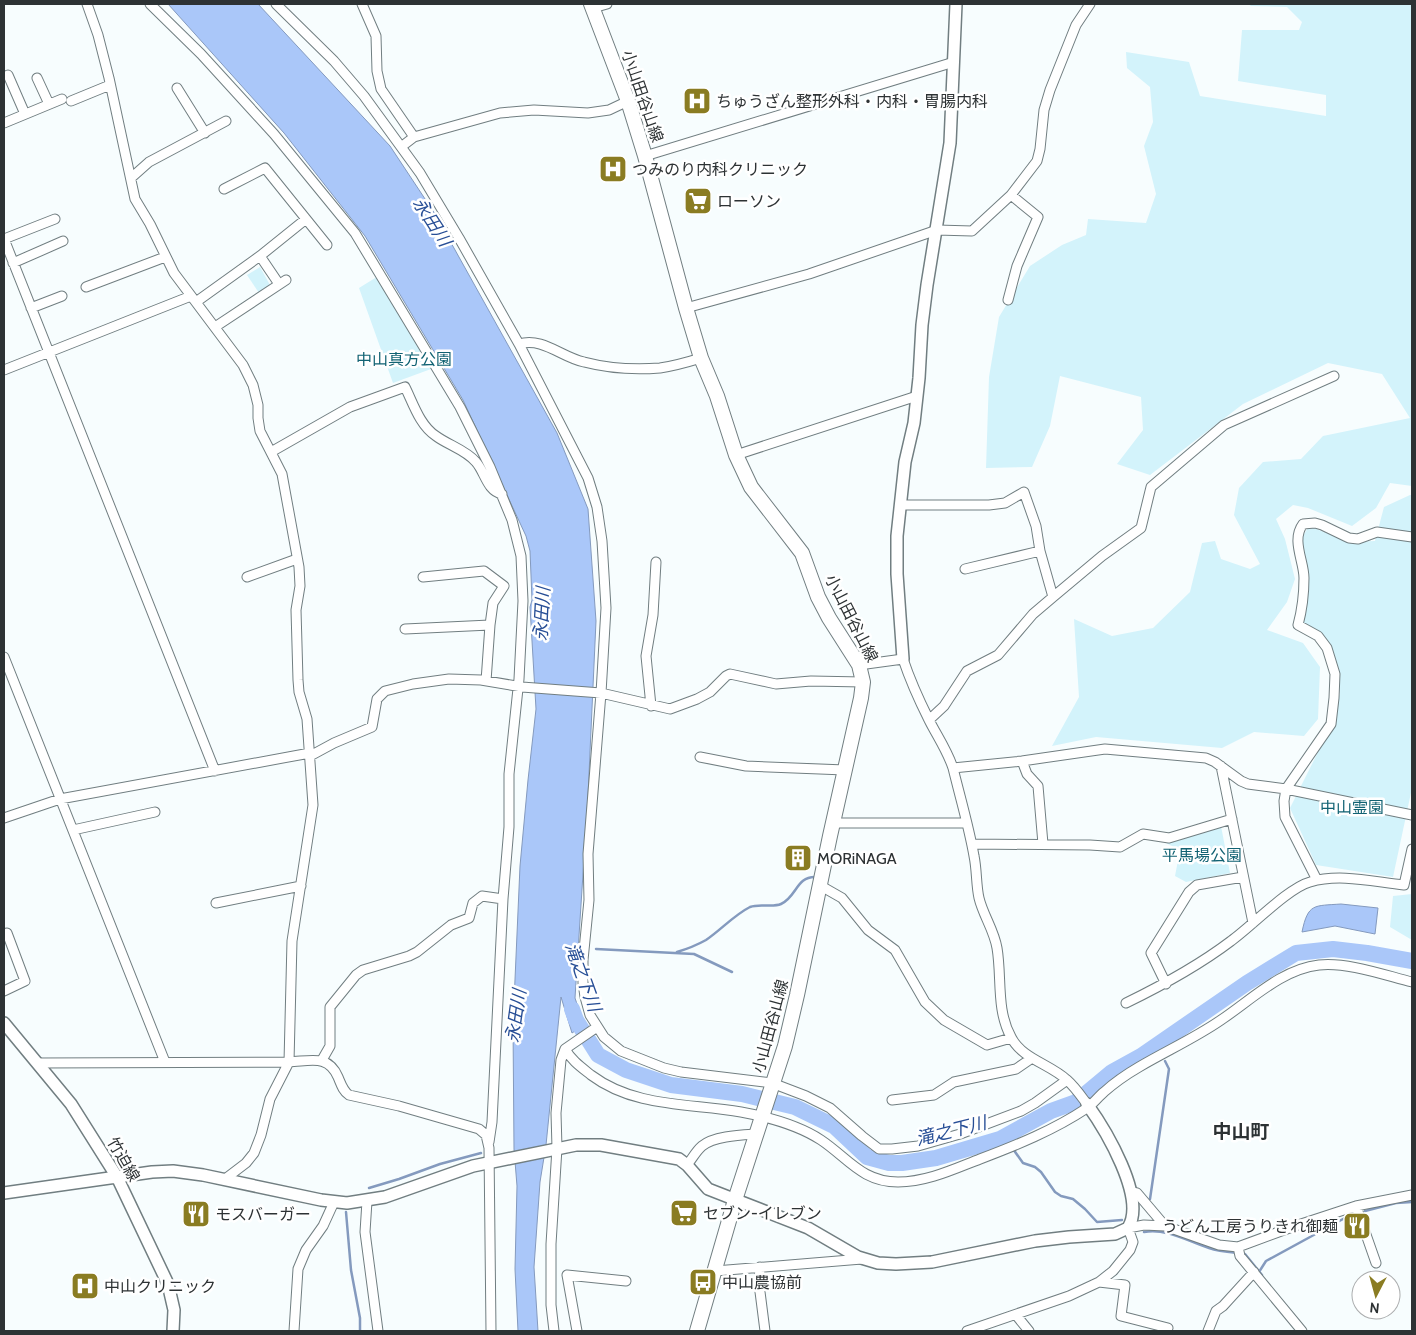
<svg xmlns="http://www.w3.org/2000/svg" width="1416" height="1335" font-family="Cabin,'Noto Sans JP',sans-serif">
	<style>
		.green { fill: #d3f3fb }
		.water { fill: #aac7f9; stroke: #849abe }
		.lines { fill: none; stroke-linecap: round; stroke-linejoin: round }
		.stream { stroke: #849abe; stroke-width: 2.5 }
		.river { stroke: #aac7f9; stroke-width: 16 }
		.minor-casing { stroke: #717e81; stroke-width: 11 }
		.tertiary-casing { stroke: #717e81; stroke-width: 14 }
		.secondary-casing { stroke: #717e81; stroke-width: 16 }
		.minor { stroke: #fff; stroke-width: 9 }
		.tertiary { stroke: #fff; stroke-width: 11 }
		.secondary { stroke: #fff; stroke-width: 14 }
		.labels { text-anchor: middle; stroke-width: 5; stroke-linejoin: round; paint-order: stroke }
		.street-label { font-size: 16px; fill: #2d3234; stroke: #fff }
		.poi-label { font-size: 16px; fill: #2d3234; stroke: #fff; text-anchor: start }
		.park-label { font-size: 16px; fill: #116273; stroke: #fff }
		.water-label { font-size: 18px; font-style: italic; fill: #274e96; stroke: #fff }
		.quarter-label { font-size: 19px; font-weight: bold; fill: #2d3234; stroke: #fff }
	</style>
	<rect width="100%" height="100%" fill="#f7fdfe"/>
	<!-- green -->
	<path class="green" d="M1248,4h164v482l-22,-3 -14,25 -24,18 -44,-18 -15,-3 -17,14 9,20 10,40 -8,23 -20,28 36,13 17,24 -2,52 -14,17 -50,-4 -32,16 -126,-11 -44,9 27,-49 -5,-78 38,17 41,-8 37,-36 12,-49 13,-2 6,18 29,10 10,-5 -26,-49 5,-27 24,-26 38,-3 22,-23 87,-18 -28,-44 -54,-11 -85,41 -93,71 -33,-11 26,-34 -2,-33 -81,-21 -10,50 -18,41 -46,1 3,-91 10,-60 31,-51 32,-21 24,-10 2,-16 58,4 10,-29 -12,-48 9,-24 -3,-35 -23,-19 -1,-16 63,10 11,34 126,20v-21l-88,-14 4,-51h57l3,-8 -15,-15 -36,-1z
		M260,267l10,18 -11,8 -12,-18z
		M380,275l51,94 -38,14 -34,-95z
		M1410,495h2v293l-19,89 -77,-12 -26,-57 30,-60 20,-54 -7,-43 -31,-29 6,-51 -6,-33 7,-12 41,16 25,-1 9,-34z
		M1221,826l9,47 -44,9 -11,-6 5,-26 -14,-7z
		M1412,894v46l-22,-13 3,-31z"/>
	<!-- water -->
	<path class="water" d="M168,4h90l132,142 45,68 122,219 31,76 8,112 -8,175 -13,202 9,27 -12,8 -11,-36 -15,148 -6,37 -6,85 4,64h-20l-3,-62 2,-83 -3,-37 -1,-124 7,-159 8,-86 8,-71 -6,-102 2,-7 -2,-49 -4,-15 -63,-136 -98,-164 -81,-103z
		M1341,904l37,4 -3,26 -40,-8 -33,6c6,-29 12,-26 39,-28z"/>
	<g class="lines">
		<!-- stream -->
		<path class="stream" d="M596,949l98,5 38,18
			M677,952c10,-3 20,-7 29,-12 15,-10 28,-25 44,-33 10,-4 22,1 31,-3 16,-7 15,-28 35,-27
			M1157,1044l2,3
			M1005,1137l5,8
			M1013,1149l10,14 12,4 6,5 14,20 6,4 12,3 12,10 12,13 25,-2
			M369,1188l30,-9 41,-15 41,-11
			M1150,1199l19,-130 -4,-8
			M1365,1211l31,-8 16,-1
			M346,1212l5,58 9,48v13
			M1144,1232c23,-4 43,9 65,16 9,3 19,4 28,5
			M1243,1254h2l17,21
			M1259,1272l7,-11 88,-48"/>
		<!-- river -->
		<path class="river" d="M572,1009l4,11 22,35 28,15 45,15 71,9 53,13 39,19 33,31 22,6h13l34,-5 64,-19 51,-28 25,-9 36,-30 29,-16 106,-73 49,-30 37,-4 34,4 45,8"/>
		<defs>
			<path id="minor" d="M87,4l11,31 11,43 26,121 15,25 24,49 69,92 10,20 5,20v13l2,13 22,43 17,93 1,19 -4,24 2,70 1,12 8,27 6,86 -21,136 -3,121 -19,37 -9,36 -7,18 -8,10 -21,16
				M150,4l51,50 73,80 81,99 105,174 30,60 22,53 9,36 2,45 -4,78 -10,95v53l-6,72 -11,223 -3,20
				M276,4l58,57 30,35 56,77 39,65 60,106 69,134 9,29 5,34 4,67 -5,85 -13,161 1,46 -6,60v23l2,14 5,18 14,22 17,14 43,17 17,4 91,11 34,13 24,12 32,28 17,13h13l26,-3 42,-12 61,-23 14,-8 32,-23
				M362,4l14,32 1,35 4,18 33,48
				M593,8l14,-4
				M8,75l17,39
				M37,78l12,26
				M177,88l28,45
				M71,101l39,-16
				M4,123l58,-24
				M401,147l13,-10 86,-24 34,-3 54,3 21,-3 19,-9
				M645,156l309,-94
				M131,178l18,-16 77,-41
				M224,189l41,-21 62,77
				M55,219l-51,20 211,532
				M260,256l19,28
				M13,263l50,-22
				M86,287l79,-30
				M1008,300l9,-34 21,-49 -27,-22
				M196,302l64,-46 46,-37
				M31,308l31,-12
				M686,308l123,-34 128,-44 35,1 39,-36 26,-34 3,-12 4,-39 6,-20 26,-65 14,-21
				M215,327l71,-47
				M519,344c24,-7 42,13 65,18 23,6 51,8 76,6 14,-2 28,-6 41,-10
				M4,370l187,-74
				M271,452l79,-45 55,-20c8,16 15,39 31,49 12,9 30,14 40,26 9,10 11,29 26,32
				M736,455l181,-59
				M900,505h89l16,-2 19,-11 12,34 4,25 13,46 -20,17 -35,41 -31,16 -23,35 -15,14
				M965,569l75,-18
				M247,577l50,-18
				M423,577l61,-6 20,15 -11,17 -3,22
				M1053,597l49,-41 39,-28 10,-41 73,-62 110,-49
				M405,629l85,-4 -4,56
				M4,657l161,405
				M859,665l44,-6c7,21 16,41 26,61 8,16 18,30 24,48 7,29 16,59 21,88 3,14 2,29 5,42 4,17 15,32 18,50 5,29 -1,62 14,89 11,22 39,27 56,43 8,7 14,16 20,24
				M651,706l-5,-50 7,-41 3,-53
				M310,756l24,-13 38,-16 5,-28 8,-8 28,-7 36,-5 32,1 41,7 79,6 69,16 27,-10 13,-7 16,-16 4,-2 46,10 35,-3 52,1
				M700,757l46,9 99,4
				M1022,761l5,13 11,12 5,58
				M1221,766l32,157
				M953,768l69,-7 83,-12 101,9 9,4 26,19 7,3 38,5 126,26
				M4,818l56,-19 250,-46
				M834,823h132
				M73,830l82,-18
				M972,844l118,1 30,2 23,-13 26,4 63,-19
				M1317,880l-32,-63 -1,-16 2,-12 45,-65 3,-26 1,-24 -8,-26 -9,-12 -20,-11c4,-15 6,-31 6,-47 0,-17 -13,-38 -1,-54l12,-1 7,2 27,13 9,1 19,-7 35,5
				M821,886l21,12 26,32 27,20 30,52 19,18 43,25 24,-7
				M216,903l85,-17
				M1166,984l-15,-31 38,-61 8,-7 46,-8
				M4,991l21,-10 -18,-48
				M1126,1003c37,-18 72,-37 105,-62 20,-14 57,-53 79,-59 30,-9 64,0 94,3l8,-36
				M565,1049c7,12 16,18 26,26 44,33 99,28 150,37 27,5 57,13 80,28 27,18 41,42 77,42 29,0 56,-13 82,-23 37,-14 74,-29 107,-51 6,-4 11,-11 17,-16 10,-9 23,-18 35,-25 27,-16 56,-29 82,-47 30,-20 61,-51 98,-55 29,-3 65,10 93,17
				M322,1060l8,-14v-39l26,-32 7,-5 46,-14 8,-4 34,-27 18,-7 4,-15 9,-7 21,3
				M38,1063l251,-1c22,-1 39,-8 49,15 3,7 5,14 11,18l50,11 80,23 7,6 3,13 2,183
				M892,1100l42,-5 20,-13 62,-13 16,-11
				M687,1165c5,-6 9,-14 15,-19 12,-10 39,-11 54,-12
				M1132,1192l5,1 28,33
				M367,1201l-2,31 13,99
				M1356,1206l20,57
				M1238,1247l2,9 62,75
				M760,1267l-1,17 6,47
				M715,1271l147,-12
				M1099,1282l26,3 -4,31 47,12
				M1016,1315l13,16
				M294,1331l4,-62 8,-19 17,-24 11,-24
				M554,1331l-3,-26v-61l6,-96 -1,-35 5,-53 4,-11 32,-22
				M577,1331l-10,-56 59,6
				M967,1331l102,-35 30,-14 14,-11 17,-21 3,-8 -5,-14 16,-3 21,1 54,19 19,2 57,-21 61,-20 56,-11
				M1208,1331l8,-20 7,-5 31,-34"/>
			<path id="tertiary" d="M903,659l-6,-85v-38l8,-74 9,-39 5,-45 3,-53 5,-40 23,-142 6,-139
				M4,1023l67,81 46,73 51,107 6,26 -1,21
				M4,1193l148,-21 21,-1 30,4 118,25 26,3 38,-6 88,-31 103,-21h25l78,14 8,6 21,24 100,39 50,29 20,6 18,1 36,-2 103,-21 34,-4 46,-3 13,-6c19,-30 -23,-99 -41,-124"/>
			<path id="secondary" d="M591,4l37,97 17,55 41,152 15,50 16,38 19,59 15,32 51,66 16,44 11,21 30,47 4,17 -2,16 -31,138 -33,159 -12,51 -50,154 -38,131"/>
		</defs>
		<!-- minor casing -->
		<use href="#minor" class="minor-casing"/>
		<!-- tertiary casing -->
		<use href="#tertiary" class="tertiary-casing"/>
		<!-- secondary casing -->
		<use href="#secondary" class="secondary-casing"/>
		<!-- minor -->
		<use href="#minor" class="minor"/>
		<!-- tertiary -->
		<use href="#tertiary" class="tertiary"/>
		<!-- secondary -->
		<use href="#secondary" class="secondary"/>
	</g>
	<!-- icons -->
	<defs>
		<symbol id="hospital-square" viewBox="-11 -11 22 22"><rect x="-9" y="-9" width="18" height="18" rx="4" fill="#8a7c22" stroke="#fff"/><path d="M-5-5h3v3.5h4V-5h3V5h-3V1.5h-4V5h-3Z" fill="#fff"/></symbol>
		<symbol id="supermarket-square" viewBox="-11 -11 22 22"><rect x="-9" y="-9" width="18" height="18" rx="4" fill="#8a7c22" stroke="#fff"/><path d="M-6-5.5h2.5l.6 2H6L4.5 2H-2.5L-4.4-4H-6ZM-1.5 3.2a1.3 1.3 0 1 0 .1 0ZM3 3.2a1.3 1.3 0 1 0 .1 0Z" fill="#fff"/></symbol>
		<symbol id="building-square" viewBox="-11 -11 22 22"><rect x="-9" y="-9" width="18" height="18" rx="4" fill="#8a7c22" stroke="#fff"/><path d="M-4-6H4V6H1V3H-1V6H-4ZM-2.5-4.3h1.7v1.8h-1.7ZM.8-4.3h1.7v1.8H.8ZM-2.5-1h1.7V.8h-1.7ZM.8-1h1.7V.8H.8Z" fill="#fff"/></symbol>
		<symbol id="restaurant-square" viewBox="-11 -11 22 22"><rect x="-9" y="-9" width="18" height="18" rx="4" fill="#8a7c22" stroke="#fff"/><path d="M-5-6h1v4h1v-4h1v4h1v-4h1v5L-1.5 .5V6h-2V.5L-5-1ZM5-6V6H3V1.5H1.5Q1.5-4 5-6Z" fill="#fff"/></symbol>
		<symbol id="bus-square" viewBox="-11 -11 22 22"><rect x="-9" y="-9" width="18" height="18" rx="4" fill="#8a7c22" stroke="#fff"/><path d="M-5-6H5V4H4V6H2V4H-2V6H-4V4H-5ZM-3.5-4V0h7V-4ZM-3.5 1.2v1.5H-2V1.2ZM2 1.2v1.5H3.5V1.2Z" fill="#fff"/></symbol>
	</defs>
	<g fill-rule="evenodd">
		<use href="#hospital-square" x="681" y="85" width="32" height="32"/>
		<use href="#hospital-square" x="597" y="153" width="32" height="32"/>
		<use href="#supermarket-square" x="682" y="185" width="32" height="32"/>
		<use href="#building-square" x="782" y="842" width="32" height="32"/>
		<use href="#supermarket-square" x="668" y="1197" width="32" height="32"/>
		<use href="#restaurant-square" x="180" y="1198" width="32" height="32"/>
		<use href="#restaurant-square" x="1341" y="1210" width="32" height="32"/>
		<use href="#bus-square" x="687" y="1266" width="32" height="32"/>
		<use href="#hospital-square" x="69" y="1270" width="32" height="32"/>
	</g>
	<g class="labels">
		<!-- street labels -->
		<g class="street-label">
			<text transform="translate(643 96) rotate(71)" y="6">小山田谷山線</text>
			<text transform="translate(852 618) rotate(63)" y="6">小山田谷山線</text>
			<text transform="translate(770 1026) rotate(-75)" y="6">小山田谷山線</text>
			<text transform="translate(124 1159) rotate(60)" y="6">竹迫線</text>
		</g>
		<!-- poi labels -->
		<g class="poi-label">
			<text x="716" y="107">ちゅうざん整形外科・内科・胃腸内科</text>
			<text x="632" y="175">つみのり内科クリニック</text>
			<text x="717" y="207">ローソン</text>
			<text x="817" y="864">MORiNAGA</text>
			<text x="703" y="1219">セブン-イレブン</text>
			<text x="215" y="1220">モスバーガー</text>
			<text x="1338" y="1232" text-anchor="end">うどん工房うりきれ御麺</text>
			<text x="722" y="1288">中山農協前</text>
			<text x="104" y="1292">中山クリニック</text>
		</g>
		<!-- park labels -->
		<g class="park-label">
			<text x="404" y="365">中山真方公園</text>
			<text x="1352" y="813">中山霊園</text>
			<text x="1202" y="861">平馬場公園</text>
		</g>
		<!-- water labels -->
		<g class="water-label">
			<text transform="translate(432 222) rotate(57)" y="6">永田川</text>
			<text transform="translate(542 614) rotate(-87)" y="6">永田川</text>
			<text transform="translate(583 977) rotate(70)" y="6">滝之下川</text>
			<text transform="translate(516 1016) rotate(-82)" y="6">永田川</text>
			<text transform="translate(951 1131) rotate(-14)" y="6">滝之下川</text>
		</g>
		<!-- quarter labels -->
		<g class="quarter-label">
			<text x="1241" y="1138">中山町</text>
		</g>
	</g>
	<!-- border -->
	<rect width="1416" height="1335" fill="none" stroke="#2d3234" stroke-width="10"/>
	<!-- north arrow -->
	<g transform="translate(1376 1295) rotate(186)"><circle r="24" fill="#ffffff" stroke="#abadae"/>
	<path d="M0-4L9 19L0 12L-9 19Z" fill="#8a7c22"/>
	<text y="-8" font-size="14" font-weight="bold" text-anchor="middle" fill="#2d3234">N</text>
	</g>
</svg>
